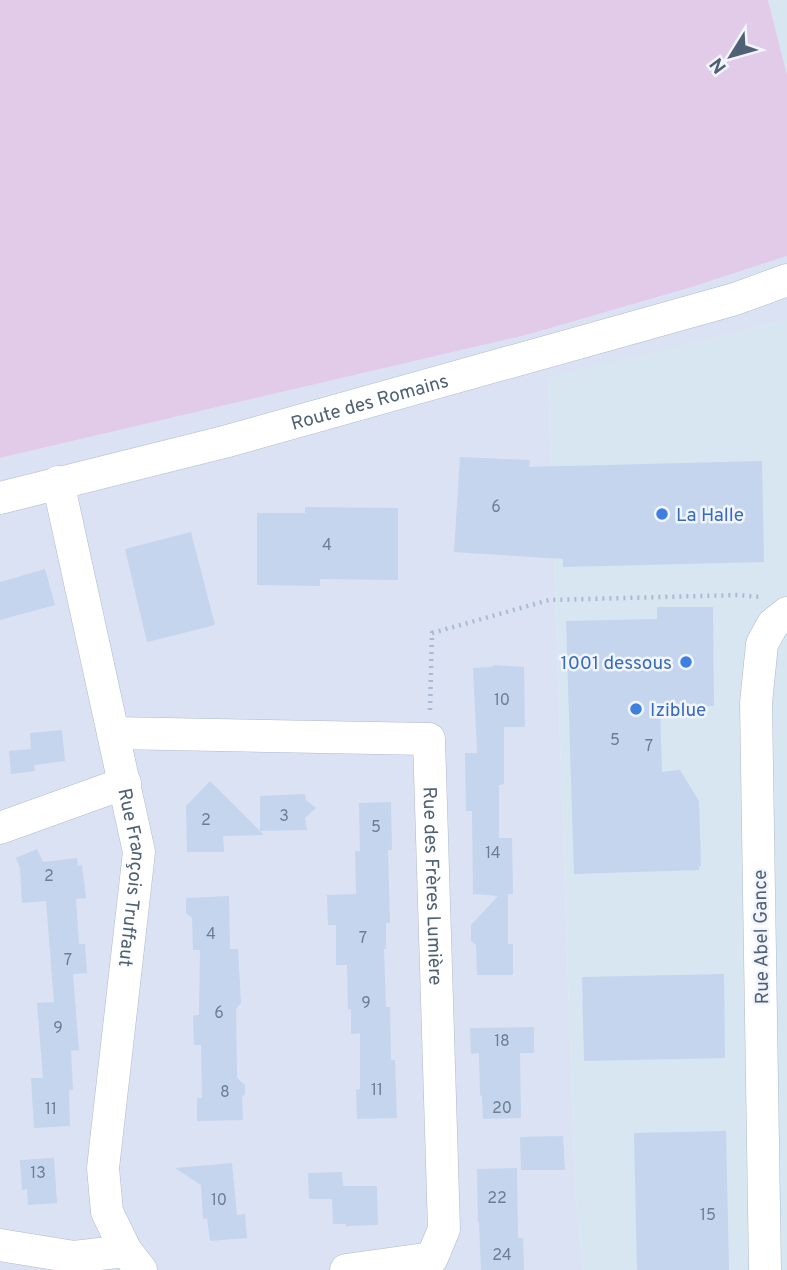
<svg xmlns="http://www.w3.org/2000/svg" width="787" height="1270" font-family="Overpass,sans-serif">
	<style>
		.residential { fill: #dbe2f3 }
		.commercial { fill: #d8e6f2 }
		.green { fill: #e2cbe9 }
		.building { fill: #c4d5ed }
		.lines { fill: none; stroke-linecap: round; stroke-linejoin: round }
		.minor-casing { stroke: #afbacb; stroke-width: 33 }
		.path { stroke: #a9bbd4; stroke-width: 4.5; stroke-dasharray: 2 5; stroke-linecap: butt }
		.minor { stroke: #fff; stroke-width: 32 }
		.shop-dot { fill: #3f7fe0; stroke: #f3f5fe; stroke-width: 2.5 }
		.labels { text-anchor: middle; stroke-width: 5; stroke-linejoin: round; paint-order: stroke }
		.number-label { font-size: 16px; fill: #6d7e94 }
		.street-label { font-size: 19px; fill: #506176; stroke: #f3f5fe }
		.shop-label { font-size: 19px; fill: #366cbe; stroke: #f3f5fe; text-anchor: start }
	</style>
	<rect width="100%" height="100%" fill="#eceffb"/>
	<!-- residential -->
	<path class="residential" d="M787,256v64l-239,58 27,811 8,81h-583v-812l530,-124 162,-47z"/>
	<!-- commercial -->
	<path class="commercial" d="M768,0h19v75z
		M787,320v950h-204l-8,-81 -27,-812z"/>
	<!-- green -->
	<path class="green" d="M0,0h768l19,75v181l-95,31 -162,47 -530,124z"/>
	<!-- building -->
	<path class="building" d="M460,457l70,3 -1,7 233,-6 2,101 -201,5v-8l-109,-7z
		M305,507l93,1v72l-78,-1v7l-63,-1v-72h48z
		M191,532l24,93 -68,17 -22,-93z
		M45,569l10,36 -55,15v-38z
		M657,607h56l1,99 -54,1 2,65 18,-2 19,31 2,65h-2v4l-125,4 -8,-253 91,-2z
		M494,665l30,2 1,60h-21v57l-5,1v53h13l1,56h-5v50h5v31h-36l-1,-30 -5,-4v-16l27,-29 -25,-2 -1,-83h-6l-1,-58h12l-4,-85 19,-1z
		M62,730l3,31 -31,4 1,6 -24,3 -2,-23 22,-2 -1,-16z
		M210,781l50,50v-35l45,-2 1,6 10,8 -11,10 2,12 -47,1 4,4 -41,1 1,16h-37l-1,-46z
		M391,802l1,48h-4l2,73h-4v26h-2l2,58h4l1,53h4l2,58 -40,1 -1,-29 4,-1v-56l-9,1v-25h-3l-1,-44h-11v-40h-8l-1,-30 29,-1 -1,-43h5l-1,-48z
		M37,849l6,13 34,-4 1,8 4,-1 4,33 -10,1 3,45h6l2,29 -14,1 6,76 -8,1 2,39h-4l1,36 -36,2 -3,-50h12l-6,-75 17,-1 -8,-101 -24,2 -2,-35 -4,-10z
		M229,896l1,53h8l3,54 -5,6 1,60v9l8,7v9l-3,3 1,23 -46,1v-23h5l-1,-53h-7l-1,-29 6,-1 1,-65h-7l-1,-32 -6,-5v-15z
		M724,974l1,84 -141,3 -2,-84z
		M534,1027v26h-14l1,65 -38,1 -1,-23 -2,-1 -1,-42 -8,1 -1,-26z
		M726,1131l3,139h-92l-3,-137z
		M563,1136l2,34h-44l-1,-33z
		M54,1158l3,45 -29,2 -1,-16 -5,1 -2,-30z
		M232,1163l5,52 8,-1 2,24 -37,3 -3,-23 -4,1 -2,-34 -26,-17z
		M517,1168l1,70h5l1,32h-43l-2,-47 -1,-2 -1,-52z
		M342,1172l1,14h34l1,39 -32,1v-2h-13l-1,-25h-23l-1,-26z"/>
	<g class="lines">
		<defs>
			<g id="minor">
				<path id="s1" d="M58,482l81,370 -36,316 4,44 19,39 15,19"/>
				<path id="s2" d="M0,498l224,-56 511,-143 52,-19"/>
				<path id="s3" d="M114,733l315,6 15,490 -12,29 -86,12"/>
				<path d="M0,828l125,-45"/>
				<path d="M0,1245l74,12 52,-6"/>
				<path d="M765,1270l-9,-567 6,-59 11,-20 14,-11"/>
			</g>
		</defs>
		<!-- minor casing -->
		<use href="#minor" class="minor-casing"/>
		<!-- path -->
		<path class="path" d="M430,710l2,-77 117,-33 189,-5 23,2"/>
		<!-- minor -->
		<use href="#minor" class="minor"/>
	</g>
	<!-- markers -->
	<g class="shop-dot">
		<circle cx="662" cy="514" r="7"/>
		<circle cx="686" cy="662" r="7"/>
		<circle cx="636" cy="709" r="7"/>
	</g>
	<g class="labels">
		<!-- number labels -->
		<g class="number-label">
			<text x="496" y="512">6</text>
			<text x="327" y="550">4</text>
			<text x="502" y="705">10</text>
			<text x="615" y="745">5</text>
			<text x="649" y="751">7</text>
			<text x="284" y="821">3</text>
			<text x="206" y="825">2</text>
			<text x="376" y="832">5</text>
			<text x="493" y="858">14</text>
			<text x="49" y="881">2</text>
			<text x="211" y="939">4</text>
			<text x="363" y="943">7</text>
			<text x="68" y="965">7</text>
			<text x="366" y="1008">9</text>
			<text x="219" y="1018">6</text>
			<text x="58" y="1033">9</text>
			<text x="502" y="1046">18</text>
			<text x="377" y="1095">11</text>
			<text x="225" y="1097">8</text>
			<text x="502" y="1113">20</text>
			<text x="51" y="1114">11</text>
			<text x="38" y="1178">13</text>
			<text x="497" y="1203">22</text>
			<text x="219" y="1205">10</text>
			<text x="708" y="1220">15</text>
			<text x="502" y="1260">24</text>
		</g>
		<!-- street labels -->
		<g class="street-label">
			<text dy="7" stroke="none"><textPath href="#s2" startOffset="382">Route des Romains</textPath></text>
			<text dy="7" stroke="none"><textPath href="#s1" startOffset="404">Rue François Truffaut</textPath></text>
			<text dy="7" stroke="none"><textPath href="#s3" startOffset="462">Rue des Frères Lumière</textPath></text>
			<text transform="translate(760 937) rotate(-91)" y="7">Rue Abel Gance</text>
		</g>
		<!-- shop labels -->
		<g class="shop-label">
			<text x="676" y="521">La Halle</text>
			<text x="672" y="669" text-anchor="end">1001 dessous</text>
			<text x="650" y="716">Iziblue</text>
		</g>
	</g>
	<!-- north arrow -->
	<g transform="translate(731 56) rotate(233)" stroke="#f3f5fe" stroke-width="5" paint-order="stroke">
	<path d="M0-5L12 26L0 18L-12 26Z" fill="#506176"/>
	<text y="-10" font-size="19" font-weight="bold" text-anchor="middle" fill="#506176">N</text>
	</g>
</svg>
